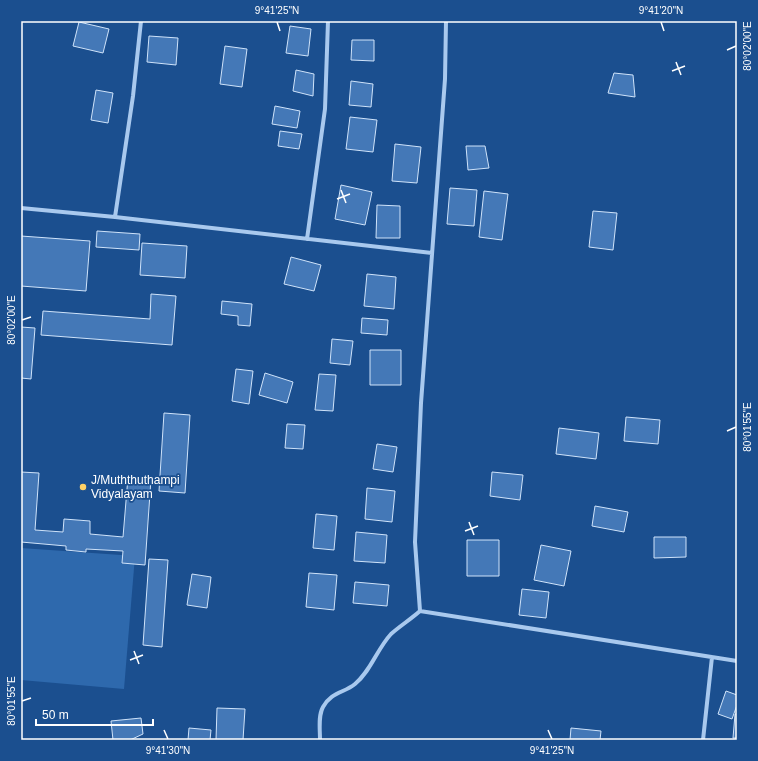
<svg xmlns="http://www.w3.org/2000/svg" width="758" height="761" font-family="Arial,sans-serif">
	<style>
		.green { fill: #2e69ad }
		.building { fill: #4478b7; stroke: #cfe3fa }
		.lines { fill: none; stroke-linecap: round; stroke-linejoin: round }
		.street { stroke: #a9c9ee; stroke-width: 4 }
		.ticks { fill: none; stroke: #fff; stroke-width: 1.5 }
		.poi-dot { fill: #ffd166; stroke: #1b4f8f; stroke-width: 1.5 }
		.labels { text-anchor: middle; stroke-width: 3.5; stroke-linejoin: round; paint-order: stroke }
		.poi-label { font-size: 12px; fill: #fff; stroke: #1b4f8f; text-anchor: start }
		.neatline { fill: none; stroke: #fff; stroke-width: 1.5 }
		.ticks-label { font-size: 10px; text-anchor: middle; fill: #fff }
	</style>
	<rect width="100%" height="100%" fill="#1b4f8f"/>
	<!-- green -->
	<path class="green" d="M21,548l114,8 -11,133 -103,-9z"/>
	<!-- building -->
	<path class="building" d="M79,22l30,7 -6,24 -30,-7z
		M290,26l21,3 -3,27 -22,-3z
		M149,36l29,2 -2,27 -29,-3z
		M352,40h22v21l-23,-1z
		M225,46l22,3 -5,38 -22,-3z
		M296,70l18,4 -1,22 -20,-5z
		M614,73l19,2 2,22 -27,-4z
		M351,81l22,3 -2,23 -22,-2z
		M96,90l17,3 -5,30 -17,-3z
		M275,106l25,5 -3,17 -25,-4z
		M350,117l27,3 -4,32 -27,-3z
		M280,131l22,3 -3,15 -21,-3z
		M395,144l26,3 -4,36 -25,-2z
		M466,146h19l4,22 -21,2z
		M341,185l31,7 -7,33 -30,-6z
		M450,188l27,2 -3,36 -27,-2z
		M484,191l24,3 -6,46 -23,-3z
		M377,205l23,1v32h-24z
		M593,211l24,2 -4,37 -24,-3z
		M97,231l43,3 -1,16 -43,-3z
		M21,236l69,5 -4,50 -65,-5z
		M142,243l45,3 -2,32 -45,-3z
		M291,257l30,8 -7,26 -30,-7z
		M367,274l29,3 -2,32 -30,-3z
		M151,294l25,2 -4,49 -131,-10 2,-24 107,8z
		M222,301l30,3 -2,22 -12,-1v-9l-17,-2z
		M362,318l26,2 -1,15 -26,-2z
		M21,327l14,1 -4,51 -10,-1z
		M332,339l21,2 -3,24 -20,-2z
		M370,350h31v35h-31z
		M236,369l17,2 -4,33 -17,-3z
		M265,373l28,9 -6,21 -28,-8z
		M319,374l17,1 -3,36 -18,-1z
		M164,413l26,2 -5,78 -26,-2z
		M626,417l34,3 -2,24 -34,-3z
		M287,424l18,1 -2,24 -18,-1z
		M559,428l40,5 -3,26 -40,-5z
		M377,444l20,3 -4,25 -20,-3z
		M21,472l18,1 -4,57 28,2 1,-13 26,2v13l33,3 5,-60 23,2 -6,86 -23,-2 1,-12 -37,-2v3l-20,-2v-4l-45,-4z
		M492,472l31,3 -3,25 -30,-4z
		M367,488l28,3 -3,31 -27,-3z
		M595,506l33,6 -4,20 -32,-6z
		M316,514l21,2 -3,34 -21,-2z
		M356,532l31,3 -2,28 -31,-2z
		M654,537h32v20l-32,1z
		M467,540h32v36h-32z
		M541,545l30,6 -7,35 -30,-6z
		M149,559l19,1 -6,87 -19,-2z
		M309,573l28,2 -3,35 -28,-3z
		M192,574l19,3 -4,31 -20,-3z
		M355,582l34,3 -2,21 -34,-3z
		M522,589l27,3 -3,26 -27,-3z
		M726,691l11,4v10l-5,14 -14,-5z
		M217,708l28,1 -2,31h-27z
		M735,714h2v24h-4z
		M141,718l2,16 -13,6h-17l-2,-19z
		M189,728l22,2 -1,10h-22z
		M571,728l30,3 -1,9h-30z"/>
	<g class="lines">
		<!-- street -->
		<path class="street" d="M446,21l-1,58 -24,324 -6,139 5,69 317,50
			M21,208l94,9 317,36
			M115,217l18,-121 8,-75
			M307,239l18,-130 3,-88
			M320,740c0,-11 -2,-24 3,-33 8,-15 21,-14 32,-23 16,-13 22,-35 36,-50 9,-8 20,-15 29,-23
			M703,740l9,-83"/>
	</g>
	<!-- ticks -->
	<path class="ticks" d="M277,22l3,9M661,22l3,9M727,50l9,-4M676,62l5,13M672,71l13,-5M341,190l5,13M337,199l13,-5M22,320l9,-3M727,431l9,-4M469,522l5,13M465,531l13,-5M134,651l5,13M130,660l13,-5M22,701l9,-3M164,730l4,9M548,730l4,9"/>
	<!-- markers -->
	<circle class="poi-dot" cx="83" cy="487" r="4"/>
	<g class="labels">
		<!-- poi labels -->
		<g class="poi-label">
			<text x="91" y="484">J/Muththuthampi<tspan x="91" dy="14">Vidyalayam</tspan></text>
		</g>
	</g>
	<!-- border -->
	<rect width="758" height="761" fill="none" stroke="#1b4f8f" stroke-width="44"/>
	<!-- scale -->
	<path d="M36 719v6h117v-6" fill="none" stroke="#ffffff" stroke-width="2"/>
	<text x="42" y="719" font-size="12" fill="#ffffff" stroke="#1b4f8f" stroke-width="3" paint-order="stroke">50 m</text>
	<rect x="22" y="22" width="714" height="717" class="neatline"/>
	<g class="ticks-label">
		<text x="277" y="14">9°41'25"N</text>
		<text x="661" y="14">9°41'20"N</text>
		<text transform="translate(747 46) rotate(-90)" y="4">80°02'00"E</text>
		<text transform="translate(11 320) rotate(-90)" y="4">80°02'00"E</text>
		<text transform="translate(747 427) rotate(-90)" y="4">80°01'55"E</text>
		<text transform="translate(11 701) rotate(-90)" y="4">80°01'55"E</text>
		<text x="168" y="754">9°41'30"N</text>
		<text x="552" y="754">9°41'25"N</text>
	</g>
</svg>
